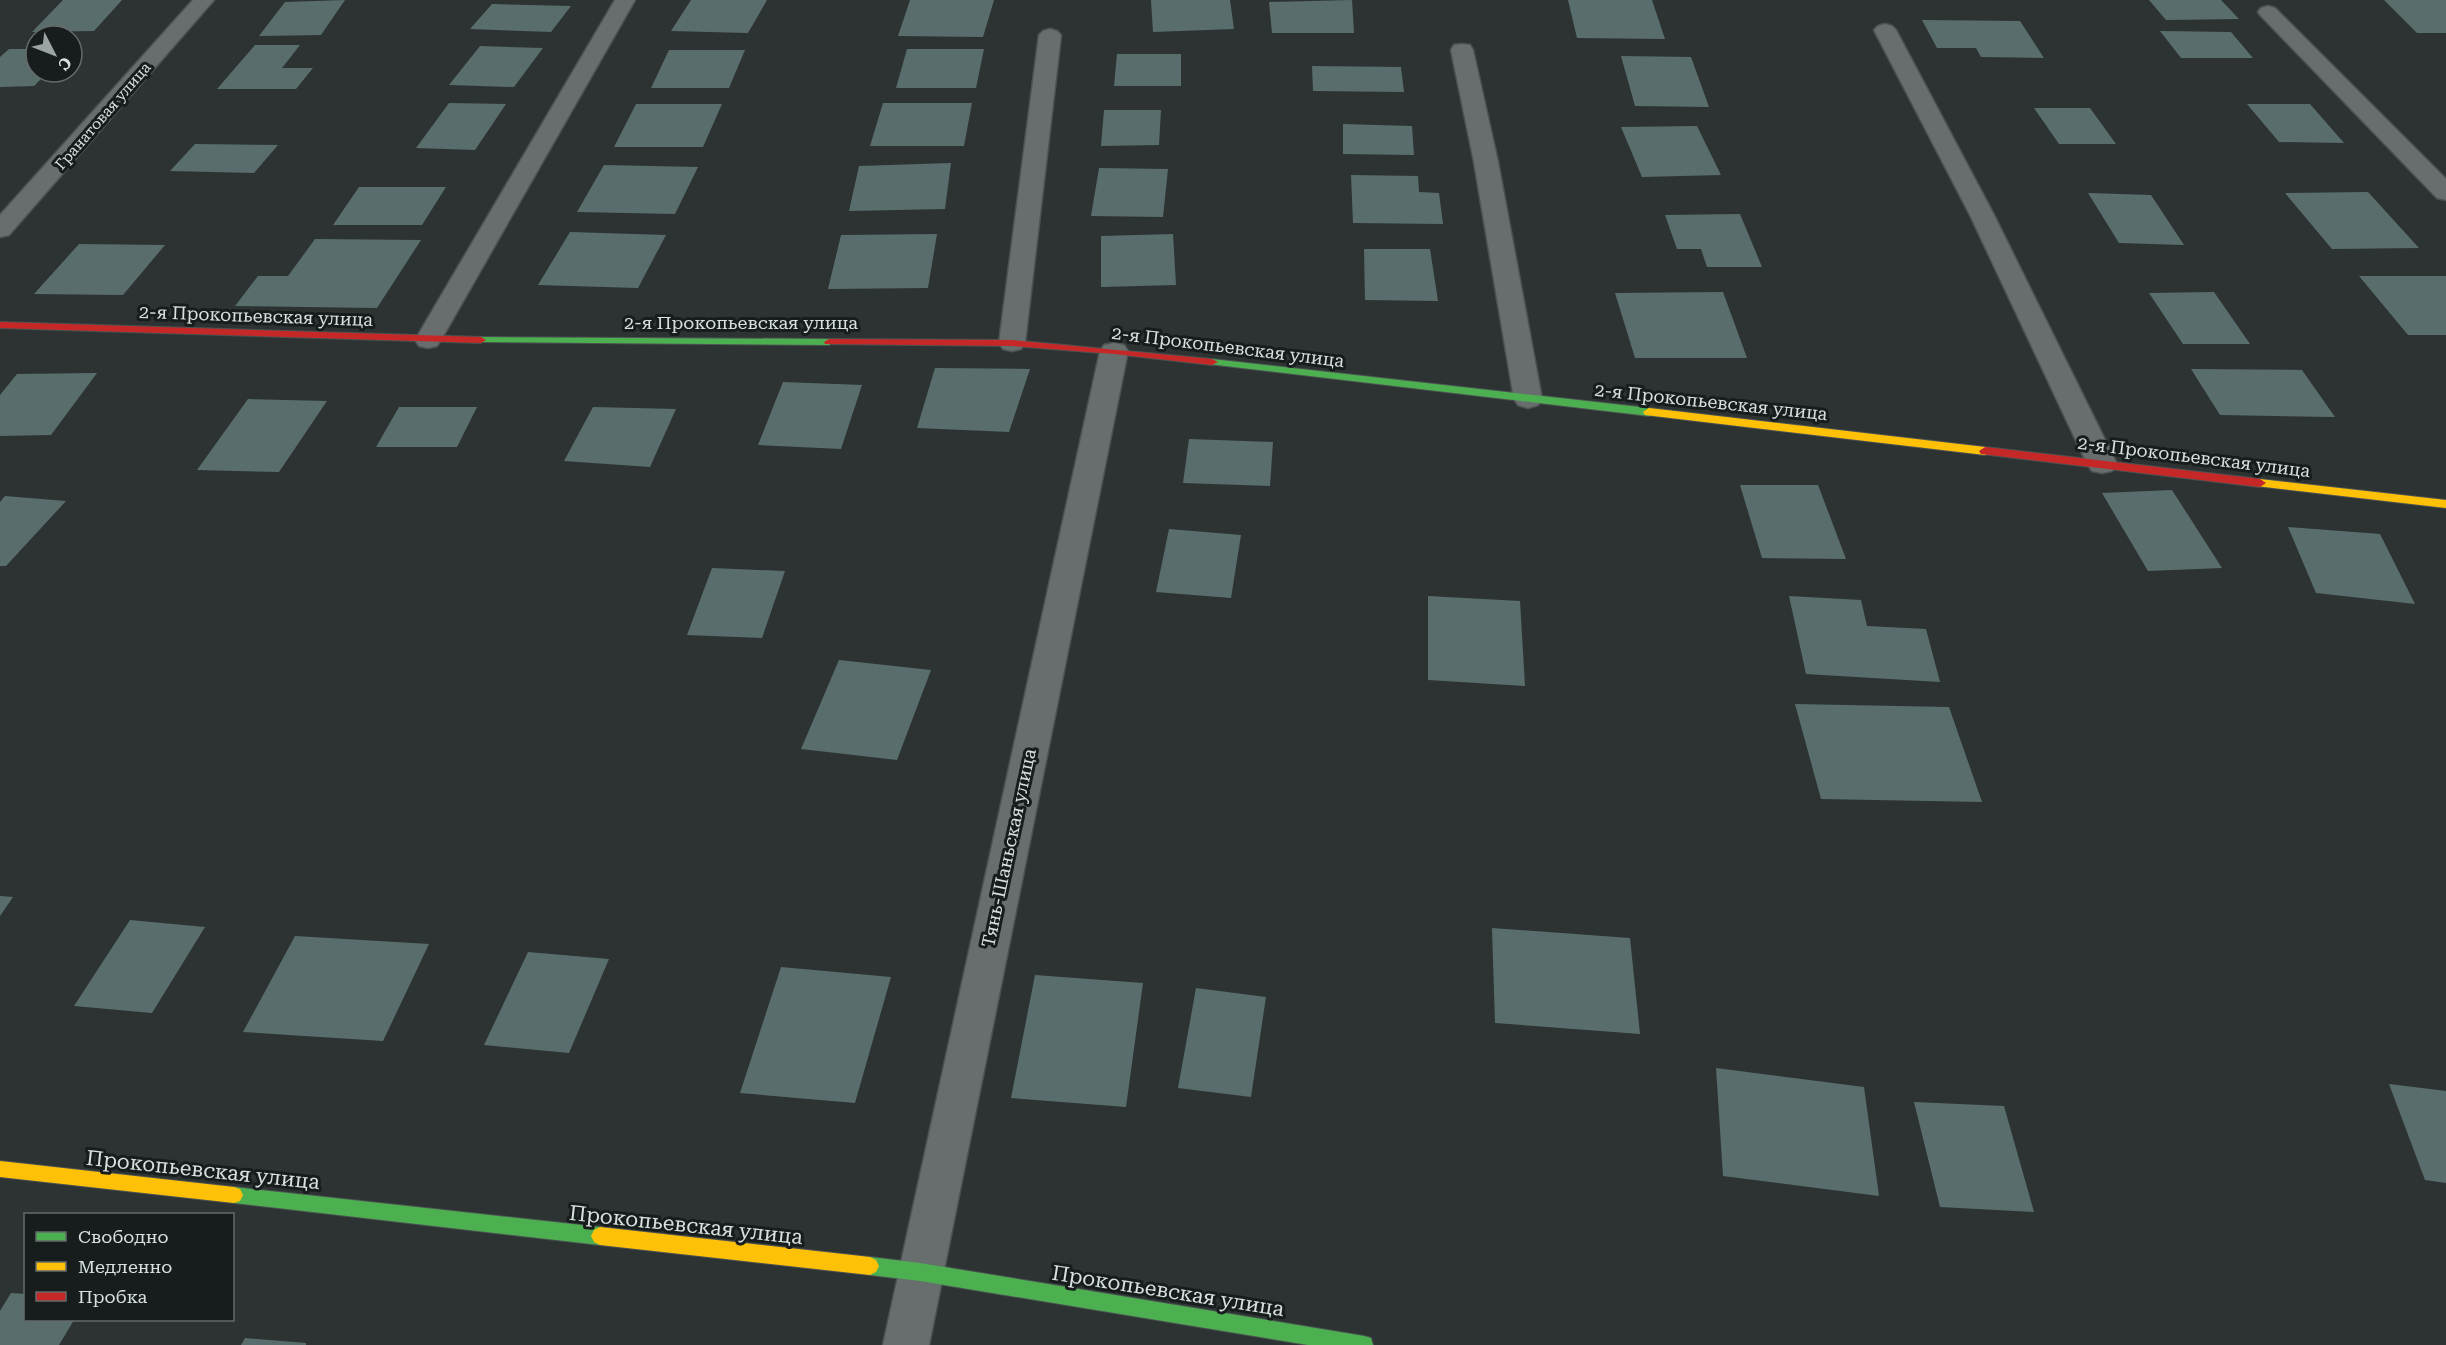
<svg xmlns="http://www.w3.org/2000/svg" width="2446" height="1345" font-family="'Roboto Serif',serif">
	<style>
		.building { fill: #5a6d6d }
		.lines { fill: none; stroke-linecap: round; stroke-linejoin: round }
		.street-casing { stroke: #4c5252; stroke-width: 3 }
		.fast-casing { stroke: #4c5252; stroke-width: 2 }
		.slow-casing { stroke: #4c5252; stroke-width: 2 }
		.jam-casing { stroke: #4c5252; stroke-width: 2 }
		.street { fill: #686e6e; fill-rule: evenodd }
		.fast { fill: #4caf50; fill-rule: evenodd }
		.slow { fill: #ffc107; fill-rule: evenodd }
		.jam { fill: #c62828; fill-rule: evenodd }
		.labels { text-anchor: middle; stroke-width: 6; stroke-linejoin: round; paint-order: stroke }
		.far-street-label { font-size: 15px; fill: #d8e0df; stroke: #171d1c }
		.street-label { font-size: 18px; fill: #d8e0df; stroke: #171d1c }
		.near-street-label { font-size: 21px; fill: #d8e0df; stroke: #171d1c }
	</style>
	<rect width="100%" height="100%" fill="#2d3333"/>
	<!-- building -->
	<path class="building" d="M63,0h59l-28,31 -62,1z
		M345,0l-24,35 -62,1 26,-34z
		M691,0h76l-19,33 -77,-2z
		M910,0h84l-11,37 -85,-1z
		M1151,0h79l4,29 -81,3z
		M1352,0l2,33h-82l-3,-31z
		M1568,0h84l13,39 -88,-1z
		M2149,0h72l18,19 -73,1z
		M2384,0h62v33h-29z
		M492,4l79,2 -20,26 -81,-3z
		M1922,20l98,1 24,37 -63,-1 -5,-9h-39z
		M2160,31l71,1 22,26h-72z
		M255,45h45l-18,23h31l-17,21h-79z
		M480,46l63,2 -29,39 -65,-2z
		M9,49h27v23h12l-14,14 -34,1v-30z
		M907,49h77l-8,39h-80z
		M669,50h76l-16,38h-78z
		M1117,54h64v32h-67z
		M1621,56l70,1 18,50 -74,-1z
		M1312,66l89,1 3,25 -91,-1z
		M449,103l57,1 -31,46 -59,-2z
		M883,103h89l-8,43h-94z
		M636,104h86l-19,43h-89z
		M2247,104h63l34,39 -65,-1z
		M2034,108h56l26,36h-57z
		M1104,110h57l-2,35 -58,1z
		M1343,124l69,2 2,29 -71,-1z
		M1697,126l24,49 -79,2 -21,-50z
		M195,144l83,1 -24,28 -84,-2z
		M951,163l-6,46 -96,2 10,-45z
		M604,165l94,2 -23,47 -98,-2z
		M1099,168l69,1 -5,48 -72,-1z
		M1351,175l67,1 1,16 20,1 4,31 -90,-1z
		M359,187h87l-24,38h-89z
		M2368,192l51,56 -87,1 -47,-56z
		M2088,193l63,2 33,50 -65,-2z
		M1740,214l22,53h-55l-6,-18h-24l-12,-34z
		M570,232l96,3 -28,53 -100,-3z
		M937,234l-9,54 -100,1 13,-54z
		M1173,234l3,51 -75,2v-51z
		M315,239l106,1 -44,68 -142,-2 23,-30h30z
		M79,244l86,1 -42,50 -89,-1z
		M1364,249h66l8,52 -73,-1z
		M2359,276h87v59h-38z
		M1723,292l24,66h-112l-20,-65z
		M2214,292l36,52h-67l-34,-51z
		M935,368l95,1 -21,63 -92,-4z
		M2191,369l111,1 33,47 -115,-2z
		M97,373l-46,62 -51,1v-41l17,-21z
		M783,382l79,3 -21,64 -83,-4z
		M248,399l79,2 -48,71 -82,-2z
		M399,407h78l-20,40h-81z
		M593,407l83,2 -26,58 -86,-6z
		M1189,439l84,3 -3,44 -87,-3z
		M1740,485h78l28,74 -84,-1z
		M2172,490l50,78 -74,3 -46,-78z
		M5,496l61,5 -60,65h-6v-64z
		M2288,527l92,7 35,70 -99,-11z
		M1169,529l72,6 -10,63 -75,-6z
		M712,568l73,3 -23,67 -75,-3z
		M1428,596l92,5 5,85 -97,-6z
		M1789,596l72,4 6,26 59,3 14,53 -134,-8z
		M839,660l92,10 -34,90 -96,-11z
		M1795,704l154,3 33,95 -161,-3z
		M0,896l13,1 -13,19z
		M130,920l75,7 -53,86 -78,-7z
		M1492,928l138,10 10,96 -145,-11z
		M295,936l134,8 -46,97 -140,-9z
		M528,952l81,7 -40,94 -85,-8z
		M781,967l110,10 -36,126 -115,-10z
		M1035,975l108,8 -17,124 -115,-9z
		M1196,988l70,9 -15,100 -73,-9z
		M1716,1068l148,19 15,109 -156,-20z
		M2389,1084l57,7v92l-21,-3z
		M1914,1102l90,4 30,106 -94,-5z
		M11,1293l15,1v26h48l-15,25h-59v-34z
		M245,1338l61,5v2h-65z"/>
	<g class="lines">
		<defs>
			<path id="street" d="M193,0h21l-205,235 -9,2v-22z
				M615,0h20l-194,340 -4,6 -9,2 -9,-2 -4,-6z
				M2268,6l7,2 171,171v21l-9,-2 -176,-182 -3,-4 3,-4z
				M1885,24l7,2 4,4 98,185 123,249 -5,7 -10,2 -10,-2 -5,-7 -117,-249 -96,-185 4,-4z
				M1050,29l7,2 4,4 -36,308 -4,6 -9,2 -9,-2 -4,-6 40,-308 4,-4z
				M1462,44l8,1 3,5 25,112 44,237 -4,6 -10,3 -10,-3 -4,-6 -40,-237 -23,-112 3,-5z
				M1114,343l10,2 4,6 -199,994h-46l217,-994 4,-6z"/>
			<path id="fast" d="M481,337l348,2 5,3 -5,3 -352,-3 -1,-2z
				M1212,359l437,49 6,4 -6,4 -441,-52v-4z
				M234,1187l366,40 6,3 3,6 -3,6 -6,3 -366,-42 -6,-2 -3,-6 3,-6z
				M870,1257l50,6 444,73 7,2 2,7h-65l-388,-64 -50,-6 -6,-3 -3,-6 3,-6z"/>
			<path id="slow" d="M1649,408l336,39 6,4 -6,4 -340,-40 -2,-3z
				M2260,479l186,21v8l-190,-22 -2,-3 2,-3z
				M0,1161l234,26 6,2 3,6 -3,6 -6,2 -234,-26z
				M600,1227l270,30 6,3 3,6 -3,6 -6,3 -270,-30 -6,-3 -3,-6 3,-6z"/>
			<path id="jam" d="M0,322l481,15 5,3 -5,3 -481,-15z
				M829,339l183,1 200,19 6,3 -6,3 -98,-11 -102,-8 -187,-2 -1,-2z
				M1985,447l275,32 6,4 -6,4 -279,-33 -2,-3z"/>
		</defs>
		<!-- street casing -->
		<use href="#street" class="street-casing"/>
		<!-- fast casing -->
		<use href="#fast" class="fast-casing"/>
		<!-- slow casing -->
		<use href="#slow" class="slow-casing"/>
		<!-- jam casing -->
		<use href="#jam" class="jam-casing"/>
		<!-- street -->
		<use href="#street" class="street"/>
		<!-- fast -->
		<use href="#fast" class="fast"/>
		<!-- slow -->
		<use href="#slow" class="slow"/>
		<!-- jam -->
		<use href="#jam" class="jam"/>
	</g>
	<g class="labels">
		<!-- far-street labels -->
		<g class="far-street-label">
			<text transform="translate(103 116) rotate(-49)" y="5">Гранатовая улица</text>
		</g>
		<!-- street labels -->
		<g class="street-label">
			<text transform="translate(256 316) rotate(2)" y="6">2-я Прокопьевская улица</text>
			<text x="741" y="329">2-я Прокопьевская улица</text>
			<text transform="translate(1228 347) rotate(7)" y="6">2-я Прокопьевская улица</text>
			<text transform="translate(1711 402) rotate(6)" y="6">2-я Прокопьевская улица</text>
			<text transform="translate(2194 457) rotate(7)" y="6">2-я Прокопьевская улица</text>
			<text transform="translate(1009 848) rotate(-78)" y="6">Тянь-Шаньская улица</text>
		</g>
		<!-- near-street labels -->
		<g class="near-street-label">
			<text transform="translate(203 1170) rotate(6)" y="7">Прокопьевская улица</text>
			<text transform="translate(686 1225) rotate(6)" y="7">Прокопьевская улица</text>
			<text transform="translate(1168 1291) rotate(9)" y="7">Прокопьевская улица</text>
		</g>
	</g>
	<!-- legend -->
	<rect x="24" y="1213" width="210" height="108" fill="#171d1c" stroke="#646b6a" stroke-width="1.5"/>
	<rect x="36" y="1232" width="30" height="9" fill="#4caf50" stroke="#646b6a" stroke-width="1.5"/>
	<text x="78" y="1243" font-size="18" fill="#d8e0df">Свободно</text>
	<rect x="36" y="1262" width="30" height="9" fill="#ffc107" stroke="#646b6a" stroke-width="1.5"/>
	<text x="78" y="1273" font-size="18" fill="#d8e0df">Медленно</text>
	<rect x="36" y="1292" width="30" height="9" fill="#c62828" stroke="#646b6a" stroke-width="1.5"/>
	<text x="78" y="1303" font-size="18" fill="#d8e0df">Пробка</text>
	<!-- north arrow -->
	<g transform="translate(54 54) rotate(132)"><circle r="28" fill="#171d1c" stroke="#646b6a" stroke-width="1.5"/>
	<path d="M0-4.5L10 22L0 15L-10 22Z" fill="#9ca3a3"/>
	<text y="-9" font-size="16" font-weight="bold" text-anchor="middle" fill="#d8e0df">С</text>
	</g>
</svg>
